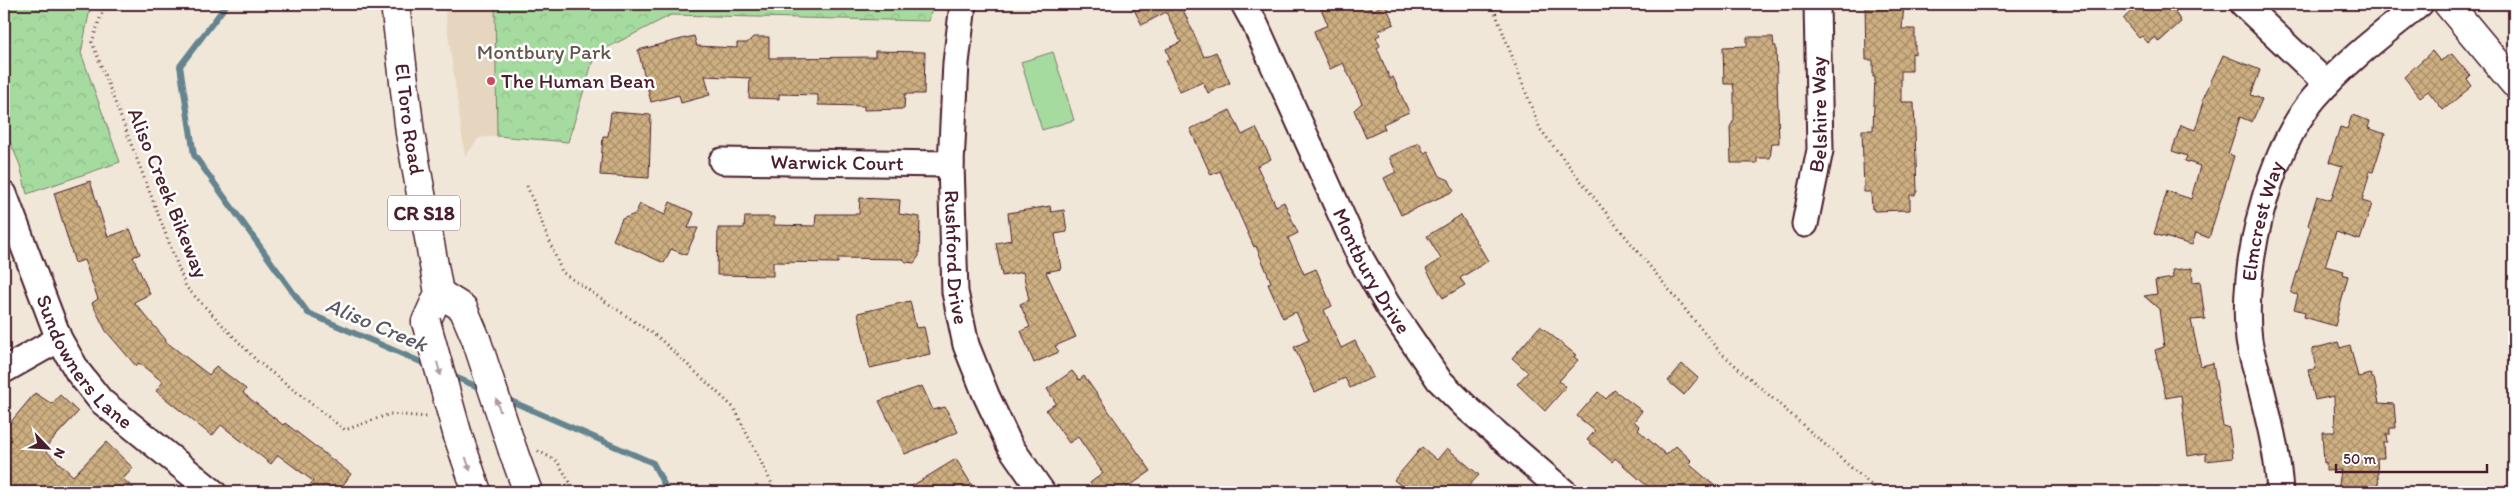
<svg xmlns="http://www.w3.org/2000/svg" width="2518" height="496" font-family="Itim,sans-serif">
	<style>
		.built { fill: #e6d6bf }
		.park { fill: url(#park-crowns); stroke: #787d65 }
		.pitch { fill: #a5db9f; stroke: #787d65 }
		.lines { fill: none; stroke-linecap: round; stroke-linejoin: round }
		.stream { stroke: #65848f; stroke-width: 6 }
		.building { fill: url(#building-cross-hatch); stroke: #4a1f2b }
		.street-casing { stroke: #4a1f2b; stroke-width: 29 }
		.secondary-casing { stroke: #4a1f2b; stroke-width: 31 }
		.primary-casing { stroke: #4a1f2b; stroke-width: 31 }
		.path { stroke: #4a1f2b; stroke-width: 3; stroke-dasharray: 1 4; stroke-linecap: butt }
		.street { stroke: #fff; stroke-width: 25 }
		.secondary { stroke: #fff; stroke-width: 28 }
		.primary { stroke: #fff; stroke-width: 28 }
		.primary-bridge-casing { stroke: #4a1f2b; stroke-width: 31; stroke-linecap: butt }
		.primary-bridge { stroke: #fff; stroke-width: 28 }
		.oneway { fill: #ae9aa0 }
		.poi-dot { fill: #d1495b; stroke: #fff; stroke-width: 2 }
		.labels { text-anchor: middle; stroke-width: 5; stroke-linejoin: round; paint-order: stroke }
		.shield { fill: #fff; stroke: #80626b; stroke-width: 1 }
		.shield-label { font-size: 20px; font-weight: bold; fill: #4a1f2b }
		.park-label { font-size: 21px; fill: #65574e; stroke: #fff }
		.poi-label { font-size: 21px; fill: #4a1f2b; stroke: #fff; text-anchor: start }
		.street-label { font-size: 21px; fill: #4a1f2b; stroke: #fff }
		.water-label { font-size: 22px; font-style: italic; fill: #5a5a65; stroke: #fff }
	</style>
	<defs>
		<pattern id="park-crowns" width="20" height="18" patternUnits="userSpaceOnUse" patternTransform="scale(1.25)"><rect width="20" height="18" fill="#a5db9f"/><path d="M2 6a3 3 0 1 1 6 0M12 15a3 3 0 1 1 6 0" fill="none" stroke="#90bc89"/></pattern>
		<pattern id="building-cross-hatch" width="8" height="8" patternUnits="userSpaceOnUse" patternTransform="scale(1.25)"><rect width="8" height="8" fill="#cdaf81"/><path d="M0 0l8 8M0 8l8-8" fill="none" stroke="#a88e6a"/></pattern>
	</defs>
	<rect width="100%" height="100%" fill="#f0e7d9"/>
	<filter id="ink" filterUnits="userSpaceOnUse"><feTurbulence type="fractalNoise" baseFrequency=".02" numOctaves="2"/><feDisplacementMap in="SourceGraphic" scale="10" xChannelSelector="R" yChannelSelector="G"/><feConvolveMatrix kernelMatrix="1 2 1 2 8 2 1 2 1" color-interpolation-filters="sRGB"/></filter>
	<g filter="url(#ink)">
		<!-- built -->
		<path class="built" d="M444,4h51l2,132 -18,2 -14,19z"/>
		<!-- park -->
		<path class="park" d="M4,4h87l-10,49 39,109 -93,32 -7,-29 -16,-37z
			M495,4h438l-4,17 -258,-6 -76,39 -27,88 -71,-6z"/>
		<!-- pitch -->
		<path class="pitch" d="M1053,52l21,68 -32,10 -21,-68z"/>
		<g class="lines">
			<!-- stream -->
			<path class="stream" d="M227,4l-47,62 14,89 114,158 122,53
				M448,374l37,16
				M504,398l149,65 15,29"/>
		</g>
		<!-- building -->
		<path class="building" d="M1131,4h51l-1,1 23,52 12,-5 14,31 -22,10 -5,-11 -23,10 -14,-32 4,-1 -4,-10 15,-7 -15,-30 -24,13z
			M1319,4h49l4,7 13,-7 9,20 -16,7 2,4 -4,2 4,9 -3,2 13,31 3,-2 16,35 -26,12 2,5 -19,9 -12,-28 8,-7 -19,-40 -13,6 -14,-31 -2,-7 14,-6z
			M1865,4h39l-2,25h13v25l-3,-1v18h-11v31h13l3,89 -2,4h-5v15l-36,1v-2h-2l-1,-17h-7l-2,-62h11l2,-53h-2v-17h-7z
			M2139,4h45l-9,8 6,10 -22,20 -4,-5 -7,6 -6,-7 -3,2 -16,-19z
			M694,36l3,10 40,2v-5h10l6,-6h16v21l106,-1v-6l50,1 -1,42h-19l-1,15 -40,1v-4l-46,-1v-10l-39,-1v5l-30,-1 1,-20 -45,-2 5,19 -29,8 -2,-8 -28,7 -13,-52z
			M1747,37h26l1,9h2l3,97h-7l-2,15h-13v5h-26l-1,-36 4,-7v-30l-1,-6h-9l-1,-37 24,-1z
			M2432,51l8,10 12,-7 18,22 -3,3 5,7 -29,24 -15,-19 -8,6 -16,-20z
			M2223,55l37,15 -9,25 11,4 -10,23 -12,-5 -12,37 6,2 -25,82 -13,-5 -4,12 -38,-11 13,-43 24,8 9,-33 -15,-5 2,-5 -15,-5 9,-26 14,5 9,-28 -2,-1z
			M1230,110l12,25 14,-7 15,31 -14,7 19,40 8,-4 14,31 -10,5 16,36 12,-5 16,37 -8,4 17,38 14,-7 18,36 -23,11 -5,-10 -30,14 -21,-45 15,-7 -13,-28 -13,6 -15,-34 3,-2 -15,-36 -2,1 -34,-76 -9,4 -21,-46z
			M611,112l40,3 -2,63 -49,-3 3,-39h5z
			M2352,115l18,6 -2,7 17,6 -12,38 -3,-1 -8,30 10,3 -12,36 -24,-8 -11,34 19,5 -1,3 5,2 -13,50 -31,-9 1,-5 -11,-3 4,-14 -7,-2 20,-66 -3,-2 9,-29 14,4 11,-34 -13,-4 11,-35 7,2z
			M1419,143l5,10 4,-2 12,25 9,4 5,11 -53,24 -17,-37 12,-6 -7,-15z
			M90,181l18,56 22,-8 10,25 -7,3 17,37 -16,8 32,38 -1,1 44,34 7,-9 30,23 -3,4 40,32 2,-2 66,51 -13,18h-33l8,-11 -35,-26 -7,9 -50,-39 -9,11 -56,-45 7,-9 -24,-19 -3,3 -30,-35 -14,-28 6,-4 -14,-39 -9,3 -21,-70z
			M860,198l40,2 -1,14 21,3 -1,39 -5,7 -8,-1 -3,-3 -65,-1v5l-65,-1v14l-56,-1 1,-47h26l1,-11h29v8l41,1 1,-12h43z
			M670,202l24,11 -6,15h10l-12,27 -15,-6 -7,14 -51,-23 9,-21 13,-5 5,-10 25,11z
			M1050,206l1,6 13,-2 3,22 -12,2 6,35 -15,3 30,65 -21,9 4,6 -25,11 -13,-32 9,-4 -10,-23 9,-4 -6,-28 -21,4 -6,-33 15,-3 -3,-27z
			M1461,215l27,46 -28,17 5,7 -22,13 -17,-29 15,-10 -14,-23z
			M2192,268l1,14 7,-1 5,38 -14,1 10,46 12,-3 10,63 6,2 4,30 -27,3v-8l-18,3 -7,-61 -15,3 -11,-48 9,-3 -5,-38 -15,-13 13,-2 -2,-13 18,-3 -1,-8z
			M910,301l6,27 8,-1 6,27 -60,14 -12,-55z
			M1540,326l36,29 -2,2 4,3 -19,21 7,6 -21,24 -28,-27 11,-12 -16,-14z
			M2338,342l2,6 10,-3 8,32 13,-3 1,4h2l5,25 15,1 2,24h-6v6h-4l1,8h-4l1,16h-7l2,34h-41l3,-22 -15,1v-9l-2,1 -2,-31h13l-1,-36 -19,4 -7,-30 8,-1 -4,-20z
			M1682,364l16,14 -14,17 -16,-14z
			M1072,371l7,9 5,-4 67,95 -30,21h-25l-6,-9 13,-10 -25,-36 -9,6 -23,-33 10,-7 -9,-14z
			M922,386l11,24 12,-3 13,25 -53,22 -26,-53z
			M1614,390l28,21 -8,10 6,6 -2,3 28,25 10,-9 16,15 -3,3 33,28h-68l-39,-34 -3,4 -25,-22 8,-9 -18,-15 21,-24 8,7z
			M35,393l17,11 8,-9 18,17 -34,37 29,27 33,-34 27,26 -10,11 15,13h-134v-62z
			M1422,447l15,13 10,-12 32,27 -16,17h-54l-15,-12z
			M956,459l20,33h-74z"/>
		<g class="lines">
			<defs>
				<g id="street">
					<path id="s1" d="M963,4l-7,59 -5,101 4,128 11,53 20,50 24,51 32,46"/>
					<path id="s2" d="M1244,4l11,20 106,235 26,45 52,76 28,28 97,84"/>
					<path d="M2243,4l84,80"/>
					<path id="s3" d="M722,161l229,3"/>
					<path id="s4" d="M4,194l55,145 19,33 23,29 112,91"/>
					<path id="s5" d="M1805,224l15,-74 -3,-146"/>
					<path d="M4,370l55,-31"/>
					<path id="s6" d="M2280,492c-2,-37 -11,-72 -20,-108 -3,-14 -9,-29 -11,-44 -9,-71 19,-189 66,-243 31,-36 69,-64 105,-93"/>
				</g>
				<path id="secondary" d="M2448,4l66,79"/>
				<g id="primary">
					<path id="s7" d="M395,4l15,129 29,160 -13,29"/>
					<path d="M439,293l24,15 13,31"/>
					<path d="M458,436l19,56"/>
					<path d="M513,451l15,41"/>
				</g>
			</defs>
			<!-- street casing -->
			<use href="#street" class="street-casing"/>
			<!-- secondary casing -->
			<use href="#secondary" class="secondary-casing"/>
			<!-- primary casing -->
			<use href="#primary" class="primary-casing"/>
			<!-- path -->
			<path class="path" d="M105,4l-13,38 94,245 71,74 88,69 45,-16 39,3
				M1492,4l48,125 63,80 117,143 159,140
				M527,186l35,86 97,66 75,70 42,84
				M538,451l19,10 19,31"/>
			<!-- street -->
			<use href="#street" class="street"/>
			<!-- secondary -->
			<use href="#secondary" class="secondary"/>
			<!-- primary -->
			<use href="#primary" class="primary"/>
			<defs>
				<path id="primary-bridge" d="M426,322l32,114
					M476,339l37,112"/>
			</defs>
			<!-- primary-bridge casing -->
			<use href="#primary-bridge" class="primary-bridge-casing"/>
			<!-- primary-bridge -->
			<use href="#primary-bridge" class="primary-bridge"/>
		</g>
		<!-- one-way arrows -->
		<defs><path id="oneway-solid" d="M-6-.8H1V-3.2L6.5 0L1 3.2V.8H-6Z" transform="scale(1.25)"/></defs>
		<g class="oneway">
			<use href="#oneway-solid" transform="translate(439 369) rotate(74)"/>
			<use href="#oneway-solid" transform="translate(498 405) rotate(-108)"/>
			<use href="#oneway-solid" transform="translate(468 464) rotate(71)"/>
		</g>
	</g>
	<!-- markers -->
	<circle class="poi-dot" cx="491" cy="81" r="5"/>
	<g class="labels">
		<!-- shield labels -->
		<rect class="shield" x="388" y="195.5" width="72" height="35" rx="4"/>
		<g class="shield-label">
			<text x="424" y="220">CR S18</text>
		</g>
		<!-- park labels -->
		<g class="park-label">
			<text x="544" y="59">Montbury Park</text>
		</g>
		<!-- poi labels -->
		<g class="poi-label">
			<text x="501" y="88">The Human Bean</text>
		</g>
		<!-- street labels -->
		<g class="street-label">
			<text dy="7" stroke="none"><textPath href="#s5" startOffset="111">Belshire Way</textPath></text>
			<text dy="7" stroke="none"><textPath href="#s7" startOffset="116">El Toro Road</textPath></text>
			<text dy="7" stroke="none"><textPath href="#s3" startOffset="115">Warwick Court</textPath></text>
			<text transform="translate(168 193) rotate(68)" y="7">Aliso Creek Bikeway</text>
			<text dy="7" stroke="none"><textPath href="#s6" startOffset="276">Elmcrest Way</textPath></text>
			<text dy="7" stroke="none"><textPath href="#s1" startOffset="254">Rushford Drive</textPath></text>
			<text dy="7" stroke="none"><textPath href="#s2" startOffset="296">Montbury Drive</textPath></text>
			<text dy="7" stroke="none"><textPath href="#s4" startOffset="188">Sundowners Lane</textPath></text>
		</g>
		<!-- water labels -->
		<g class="water-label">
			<text transform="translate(377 324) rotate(23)" y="8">Aliso Creek</text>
		</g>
	</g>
	<!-- margin -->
	<rect width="2518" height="496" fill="none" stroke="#fff" stroke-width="20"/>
	<rect x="10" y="10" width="2498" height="476" fill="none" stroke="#4a1f2b" stroke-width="2" filter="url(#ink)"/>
	<!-- north arrow -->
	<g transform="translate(48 448) rotate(115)" stroke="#ffffff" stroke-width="4" paint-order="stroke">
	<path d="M0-4L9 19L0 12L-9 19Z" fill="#4a1f2b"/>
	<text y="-8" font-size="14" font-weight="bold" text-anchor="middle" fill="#4a1f2b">N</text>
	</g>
	<!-- scale -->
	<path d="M2336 464v8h151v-8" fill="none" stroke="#4a1f2b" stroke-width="2.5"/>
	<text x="2343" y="464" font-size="15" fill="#4a1f2b" stroke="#ffffff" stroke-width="4" paint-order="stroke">50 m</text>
</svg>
